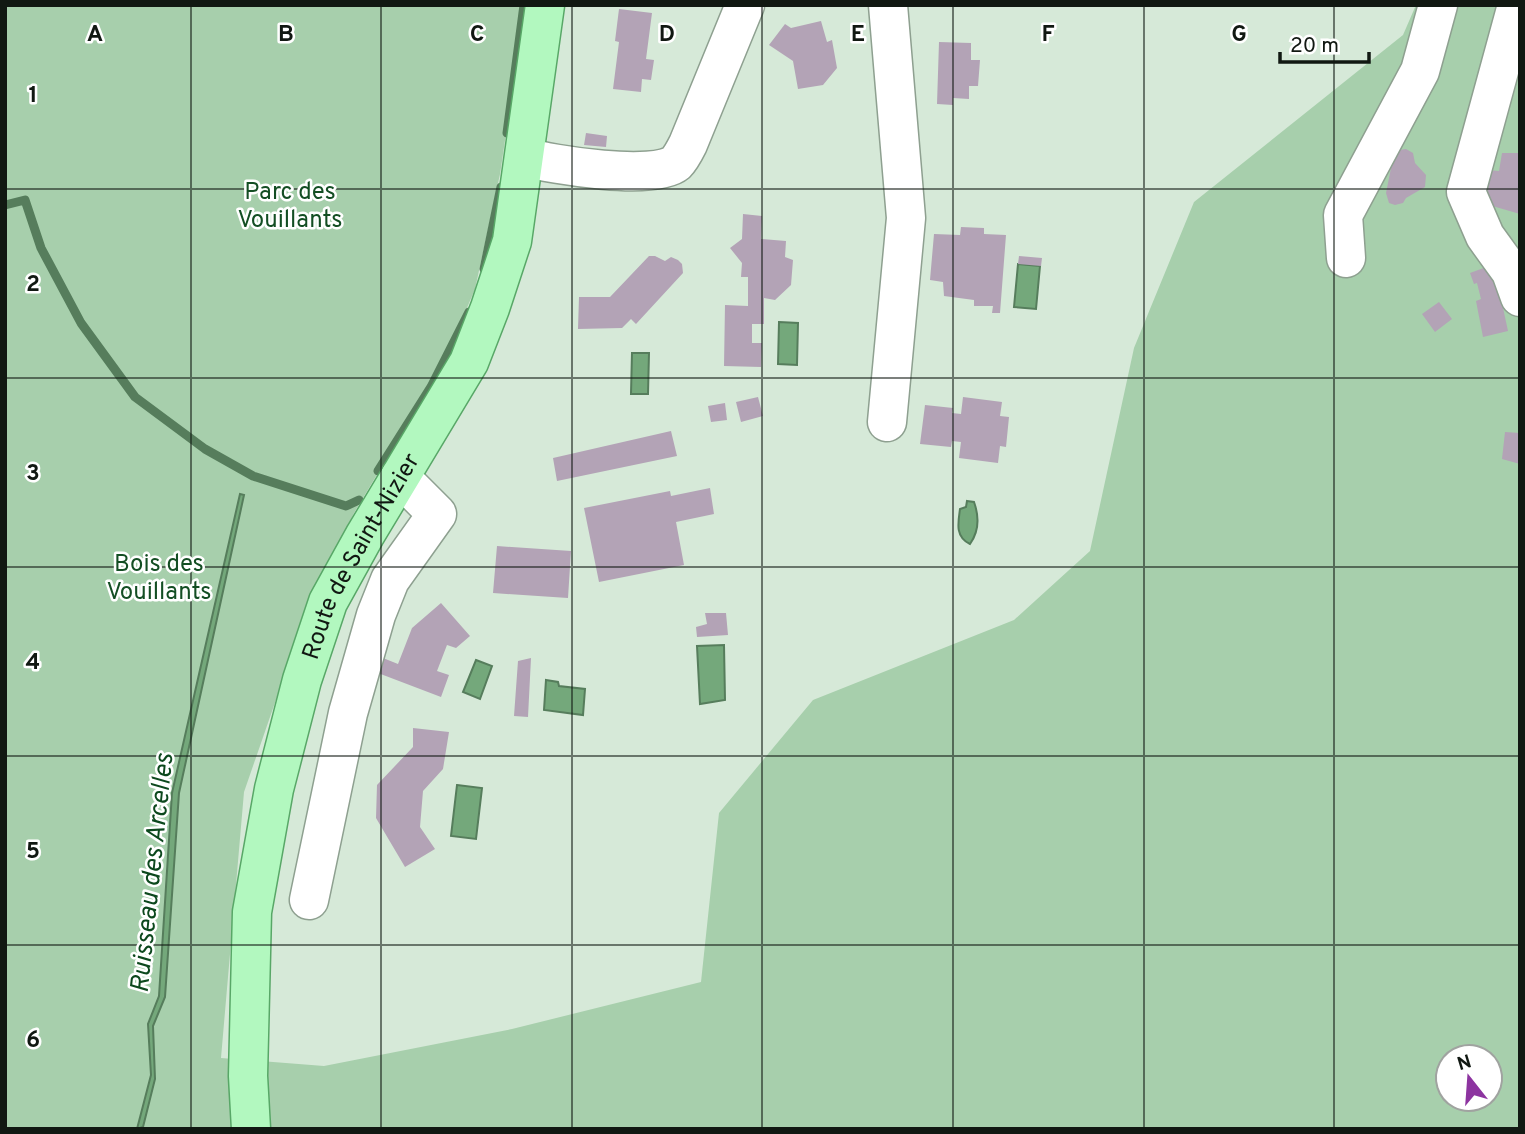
<svg xmlns="http://www.w3.org/2000/svg" width="1525" height="1134" font-family="Overpass,sans-serif">
	<style>
		.green { fill: #a7cfac; fill-rule: evenodd }
		.water { fill: #74a87b; stroke: #567d5c; stroke-width: 2 }
		.lines { fill: none; stroke-linecap: round; stroke-linejoin: round }
		.stream { stroke: #567d5c; stroke-width: 9 }
		.building { fill: #b3a3b6 }
		.minor-casing { stroke: #8ea090; stroke-width: 41 }
		.major-casing { stroke: #58a767; stroke-width: 41 }
		.minor { stroke: #fff; stroke-width: 38 }
		.major { stroke: #b2f8bf; stroke-width: 38 }
		.grid { fill: none; stroke: #111812; stroke-width: 2; stroke-opacity: 0.55 }
		.labels { text-anchor: middle; stroke-width: 5; stroke-linejoin: round; paint-order: stroke }
		.park-label { font-size: 24px; fill: #134e23; stroke: #fff }
		.street-label { font-size: 24px; fill: #111812; stroke: #fff }
		.water-label { font-size: 26px; font-style: italic; fill: #0c481d; stroke: #fff }
		.grid-label { font-size: 23px; text-anchor: middle; font-weight: bold; fill: #111812; stroke: #fff; stroke-width: 5; stroke-linejoin: round; paint-order: stroke }
	</style>
	<rect width="100%" height="100%" fill="#d6e9d8"/>
	<!-- green -->
	<path class="green" d="M5,5h520l-25,169 -25,115 -32,75 -89,149 -48,100 -62,179 -23,266 103,8 188,-37 189,-47 18,-169 94,-113 201,-80 76,-69 44,-203 60,-146 209,-167 13,-30h104v1124h-1515zM1448,1057h42v42h-42z"/>
	<!-- water -->
	<path class="water" d="M1018,264l22,2 -4,43 -22,-2z
		M779,322l19,1 -1,42 -19,-1z
		M632,353h17l-1,41h-17z
		M240,494l4,1 -65,298 -14,204 -12,29 2,53 -12,48 -6,2 14,-54 -3,-51 11,-28 13,-203z
		M967,501l7,1c5,14 6,28 -4,42 -15,-7 -12,-21 -10,-35l6,-2z
		M724,645l1,55 -25,4 -3,-58z
		M476,660l16,6 -12,33 -17,-7z
		M546,680l12,2 1,4 26,3 -2,26 -39,-5z
		M457,785l25,3 -6,51 -25,-3z"/>
	<g class="lines">
		<!-- stream -->
		<path class="stream" d="M507,133l17,-128
			M5,205l20,-5 16,48 40,75 54,74 70,52 48,27 93,30 13,-6
			M484,269l17,-82
			M378,471l53,-84 38,-75"/>
	</g>
	<!-- building -->
	<path class="building" d="M619,9l33,4 -6,46 8,1 -3,20 -9,-1 -1,13 -28,-3 6,-47 -4,-1z
		M821,21l6,21 5,-2 5,28 -14,17 -25,4 -5,-28 -24,-16 16,-21 6,4z
		M939,42l32,1v17h9l-2,26h-9v13l-16,-1v7l-16,-1z
		M586,133l21,3 -1,11 -22,-2z
		M1406,149l7,4 2,10 11,12 -1,12 -19,11 -3,5 -8,2 -6,-2 -3,-10 7,-35 6,-8z
		M1502,153h18v61l-38,-11 6,-33 11,1z
		M743,214l19,2 -1,23 25,2 -1,16 8,3 -2,25 -16,15 -11,-2v26h-12v19h10l-1,24 -37,-1 1,-61 23,1v-29h-7l1,-14 -12,-15 12,-9z
		M961,227l23,1v6l22,1 -6,78h-8l1,-7h-19v-6l-30,-4 -1,-14 -13,-2 4,-46 26,1z
		M649,256h6l10,5 6,-4 7,3 4,4 1,9 -47,51 -5,-5 -9,9 -44,1 1,-32h31z
		M1019,256l23,2 -1,8 -23,-2z
		M1489,266l11,28 8,37 -25,6 -7,-36 5,-2 -4,-16 -3,1 -4,-11z
		M1439,302l13,17 -17,13 -13,-18z
		M758,397l5,19 -22,6 -5,-20z
		M963,397l39,5 -2,14 9,1 -3,30 -6,-1 -2,17 -39,-5 2,-16 -9,-1 -1,6 -31,-3 5,-39 28,3 -1,5 9,1z
		M725,403l2,17 -16,2 -3,-16z
		M671,431l6,25 -120,25 -4,-23z
		M1505,432l15,1v31l-18,-5z
		M710,488l4,26 -38,8 8,43 -85,17 -15,-74 86,-17 1,5z
		M497,546l74,5 -3,47 -75,-5z
		M441,603l29,33 -14,12 -9,-3 -10,26 12,4 -8,22 -63,-24 5,-15 15,6 14,-36z
		M705,613h21l2,22 -31,2 -1,-10 11,-3z
		M531,658l-3,59 -14,-1 4,-55z
		M413,728l36,4 -6,37 -20,22 -3,36 15,22 -30,18 -29,-49 1,-33 36,-38z"/>
	<g class="lines">
		<defs>
			<path id="minor" d="M1517,5l-51,187 19,44 26,36 9,25
				M525,157c27,8 130,24 151,6 5,-5 9,-13 12,-19l57,-139
				M1346,258l-3,-43 77,-144 18,-66
				M887,422l19,-204 -18,-213
				M309,900l39,-187 28,-98 14,-35 47,-66 -37,-37"/>
			<g id="major">
				<path id="s1" d="M251,1129l-3,-53 4,-164 22,-123 28,-109 26,-78 37,-67 104,-173 21,-54 22,-67 33,-236"/>
			</g>
		</defs>
		<!-- minor casing -->
		<use href="#minor" class="minor-casing"/>
		<!-- major casing -->
		<use href="#major" class="major-casing"/>
		<!-- minor -->
		<use href="#minor" class="minor"/>
		<!-- major -->
		<use href="#major" class="major"/>
	</g>
	<!-- grid -->
	<path class="grid" d="M191,5v1124M381,5v1124M572,5v1124M762,5v1124M953,5v1124M1144,5v1124M1334,5v1124M5,189h1515M5,378h1515M5,567h1515M5,756h1515M5,945h1515"/>
	<g class="labels">
		<!-- park labels -->
		<g class="park-label">
			<text x="290" y="199">Parc des<tspan x="290" dy="28">Vouillants</tspan></text>
			<text x="159" y="571">Bois des<tspan x="159" dy="28">Vouillants</tspan></text>
		</g>
		<!-- street labels -->
		<g class="street-label">
			<text dy="8" stroke="none"><textPath href="#s1" startOffset="592">Route de Saint-Nizier</textPath></text>
		</g>
		<!-- water labels -->
		<g class="water-label">
			<text transform="translate(151 873) rotate(-84)" y="9">Ruisseau des Arcelles</text>
		</g>
	</g>
	<g class="grid-label">
		<text x="95" y="41">A</text>
		<text x="286" y="41">B</text>
		<text x="477" y="41">C</text>
		<text x="667" y="41">D</text>
		<text x="858" y="41">E</text>
		<text x="1048" y="41">F</text>
		<text x="1239" y="41">G</text>
		<text x="33" y="102">1</text>
		<text x="33" y="291">2</text>
		<text x="33" y="480">3</text>
		<text x="33" y="669">4</text>
		<text x="33" y="858">5</text>
		<text x="33" y="1047">6</text>
	</g>
	<!-- border -->
	<rect width="1525" height="1134" fill="none" stroke="#111812" stroke-width="14"/>
	<!-- north arrow -->
	<g transform="translate(1469 1078) rotate(343)"><circle r="33" fill="#ffffff" stroke="#a0a3a0" stroke-width="2"/>
	<path d="M0-5L12 26L0 18L-12 26Z" fill="#8d34a0"/>
	<text y="-10" font-size="19" font-weight="bold" text-anchor="middle" fill="#111812">N</text>
	</g>
	<!-- scale -->
	<path d="M1280 52v10h89v-10" fill="none" stroke="#111812" stroke-width="3.5"/>
	<text x="1290" y="52" font-size="21" fill="#111812" stroke="#ffffff" stroke-width="5" paint-order="stroke">20 m</text>
</svg>
